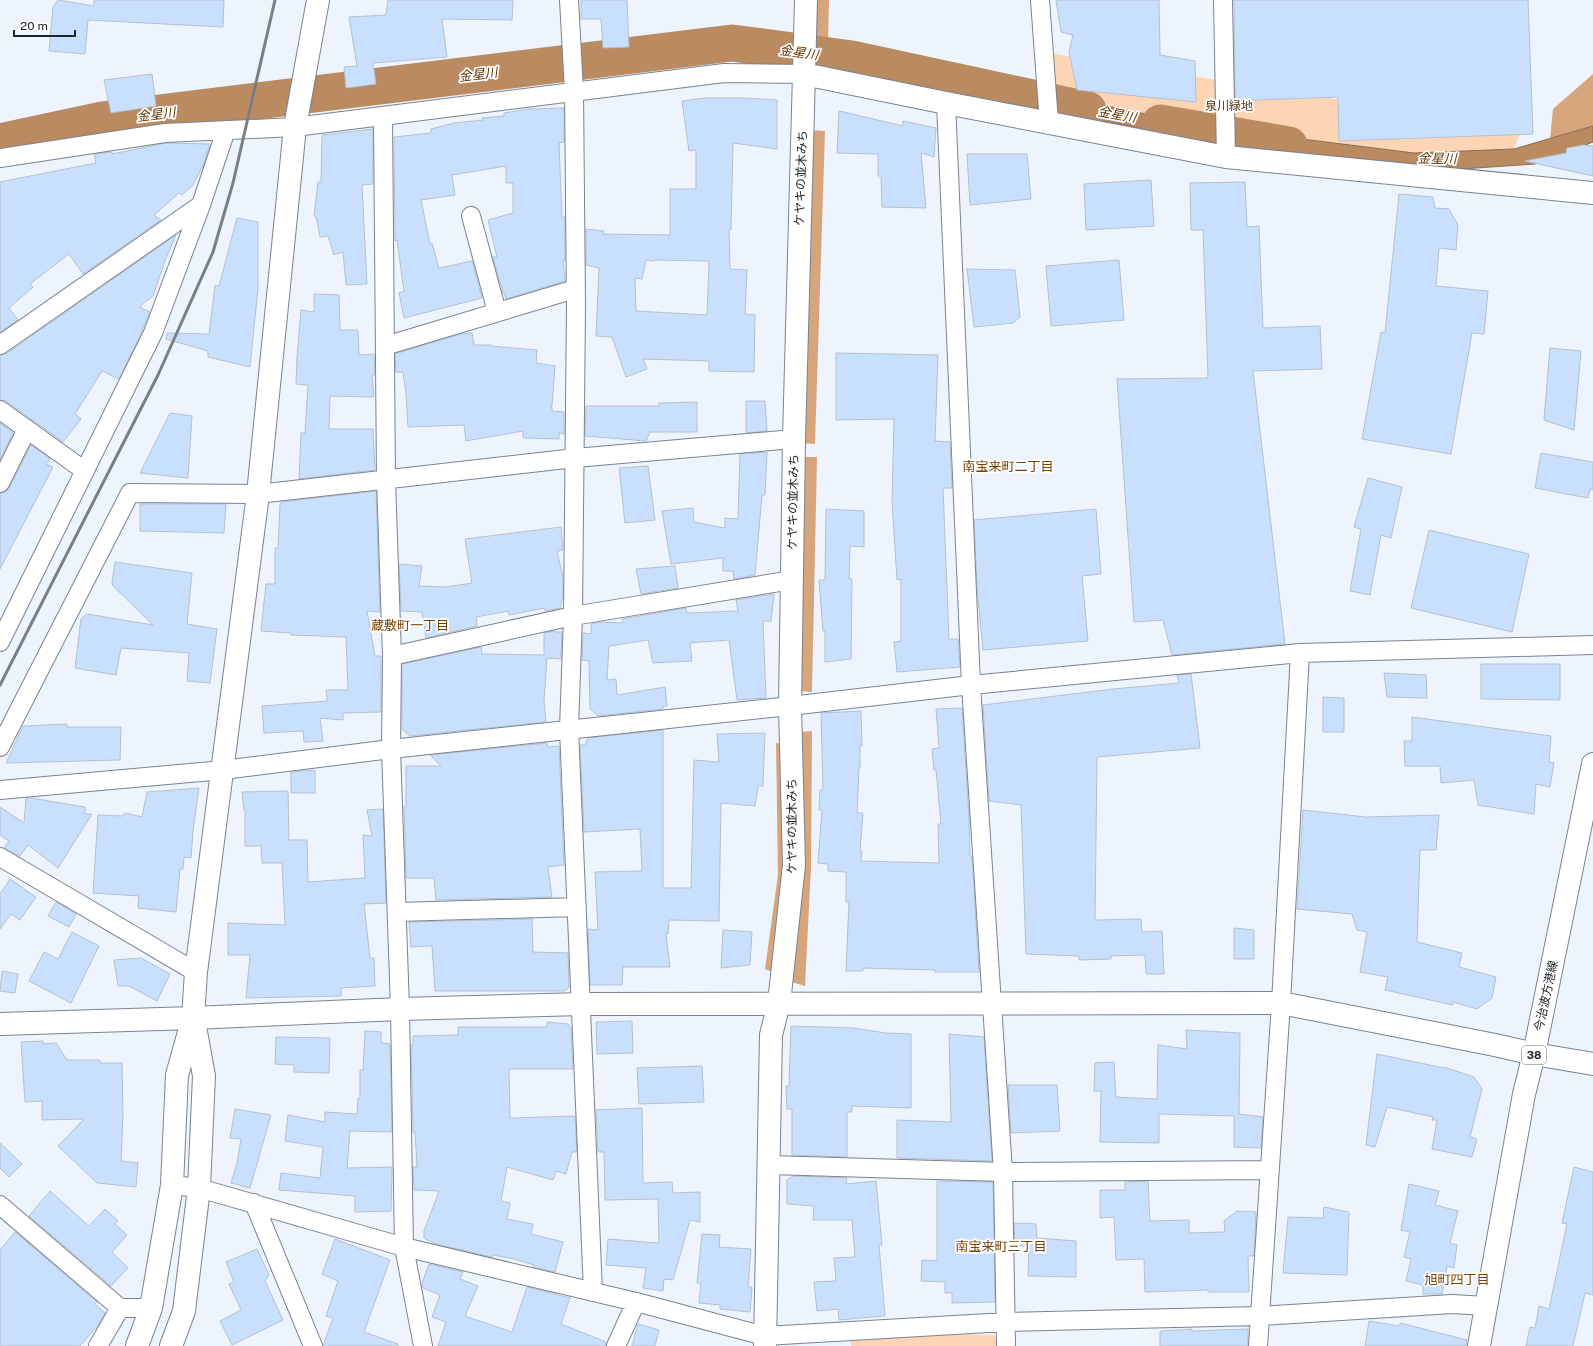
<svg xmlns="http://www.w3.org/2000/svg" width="1593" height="1346" font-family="'Public Sans','Noto Sans JP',sans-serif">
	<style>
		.green { fill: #fdd5b5 }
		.forest { fill: #d6a57b }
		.water { fill: #ba8a61; stroke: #8c6c50 }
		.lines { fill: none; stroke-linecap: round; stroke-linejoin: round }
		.river { stroke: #ba8a61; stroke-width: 37 }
		.building { fill: #c8e0fe; stroke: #b5c0ce; fill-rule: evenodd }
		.minor-casing { stroke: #798390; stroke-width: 20 }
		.tertiary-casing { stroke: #798390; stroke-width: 24 }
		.primary-casing { stroke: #798390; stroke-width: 24 }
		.minor { stroke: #fff; stroke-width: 18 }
		.tertiary { stroke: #fff; stroke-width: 22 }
		.primary { stroke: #fff; stroke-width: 22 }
		.rail { stroke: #797f85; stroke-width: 3 }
		.labels { text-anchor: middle; stroke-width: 3.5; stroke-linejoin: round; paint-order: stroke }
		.shield { fill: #fff; stroke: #63666a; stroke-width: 1 }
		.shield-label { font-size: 11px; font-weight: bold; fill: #20252a }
		.park-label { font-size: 12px; fill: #583616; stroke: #fff }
		.street-label { font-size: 12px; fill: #20252a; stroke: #fff }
		.water-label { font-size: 13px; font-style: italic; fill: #613400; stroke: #fff }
		.neighbourhood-label { font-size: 13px; fill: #774100; stroke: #fff }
	</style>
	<rect width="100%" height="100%" fill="#edf4fd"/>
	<!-- green -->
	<path class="green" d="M1049,53l473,76 -8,20 -100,4 -196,-25 -165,-33z
		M851,1332l142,3 7,7v4h-149z"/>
	<!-- forest -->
	<path class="forest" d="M815,0h14l-1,45 -14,-1z
		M1593,74v52l-43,13 3,-30z
		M810,130l15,1 -10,313 -15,-1z
		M804,457h13l-5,235 -14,-1z
		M812,731l-1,136 -6,119 -17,-5 10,-249z
		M776,743l10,1 1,134 -10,96 -12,-5 13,-94z"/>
	<!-- water -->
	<path class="water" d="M1053,95l157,32 1,15 -153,-30z
		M1593,126v16l-58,22 -89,6 -206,-23 -2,-16 176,22 100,-4z"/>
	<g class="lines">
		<!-- river -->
		<path class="river" d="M1160,123l129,22
			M0,142l102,-22 630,-77 120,16 236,51"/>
	</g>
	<!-- building -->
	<path class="building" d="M58,0l36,6v-6h130l-1,27 -135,-7 -3,34 -36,-3 4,-44z
		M388,0h125l-1,20 -70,-1 5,38 -74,6 3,21 -30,4 -2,-21 13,-1 -8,-49 37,-2z
		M581,0h46l2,47 -26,1 -2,-29h-20z
		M1056,0h103l1,55 35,6 1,41 -119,-12 -8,-38 4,-17 -12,-3z
		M1234,0h294l5,134 -194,7 -1,-44 -103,4z
		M152,74l4,32 -45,7 -7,-33z
		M705,98h40l32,2v49l-44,-6 -2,87h-2l1,39 17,1 -2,44 10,1 -1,57 -45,-1v-10l-66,-2 4,10 -21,8 -14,-40 -16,-1 3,-68 -13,-3v-36l18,2 -1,3 67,1v-46h26v-39l-7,1 -7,-50zM646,260l8,1v-1l55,1 -2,54 -71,-4 -1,-33 7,1z
		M564,108v34l-5,1 3,74h3v44l-2,-1 2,21 -59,18 -2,-6h-1l-10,-36h4l-9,-37 25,-7v-30h-7v-17l-54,9 3,20 -34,5 9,44 2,-1 7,25 33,-7 10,37 -78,20 -5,-25 5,-2 -7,-51 -2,1 -1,-104 37,-4v-4l23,-6 29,-3 -1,-2 22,-2v-3l24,-4z
		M839,111l64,15v-5l33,7 -2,29 -13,-4 5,55 -44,-1 -1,-31h-3v-22l-41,-1z
		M373,129v55l-11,1 5,99 -21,1 -3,-33 -9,3 -6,-19 -8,1 -4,-20 -2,-1 4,-34h3l1,-47z
		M166,143l44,1 -7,22 -10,19 -11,10 -3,-2 -25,22 7,5 -78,54 -14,-20 -39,30 3,3 -24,21 9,12 -18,12v-150l96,-19 -2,-9 18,-2v2z
		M1584,145l9,1v30l-68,-15 41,-8 1,-5z
		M967,154h60l4,45 -61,6z
		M1151,180l3,46 -68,4 -2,-46z
		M1245,182l2,45 12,-1 4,102 57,-2 2,43 -69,2 32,273 -113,11 -9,-35 -29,2 -17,-243 91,-1 -5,-148h-12l-1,-47z
		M1399,194l34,3 2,11 14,1 9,16 -2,25 -17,-2 -3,38 52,5 -4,43 -12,-1 -21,121 -89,-15 19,-107 4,1z
		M237,218l21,4v66l-8,79 -42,-10v-6l-42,-12 1,-6 42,1 6,-49 4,1z
		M176,235l-11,26 -12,35 -14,11 11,5 -12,28 -19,39 -17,-8 -27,43 6,5 -18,23 -57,-41 -6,-1v-45l6,-1z
		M1119,260l5,60 -73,6 -5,-60z
		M967,269l48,1 5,47 -7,6 -39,4z
		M314,294l25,1 1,35h18l1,25 15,-1 1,21h-3l2,22 -44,-1 -1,33h44l2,41 -76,9 2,-46h4l3,-48 -12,-1 1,-27 4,-47 13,2z
		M472,333l2,12h17v1l46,4 -1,13 19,3 -3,39 -2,1h2v5l12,1v22l-5,-1v6l-36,-1v-7l-57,10 -2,-16 -56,2 -2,-33 -3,-22h-7l-1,-18 65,-20z
		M1550,348l31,3 -7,79 -30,-10z
		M836,353l102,2 -3,86 15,1 2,46h-9l6,151h9l2,28 -63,5 -3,-30 7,-1v-62l-4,1 -5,-78 2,-83 -58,1z
		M746,401h19l2,30 -21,2z
		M697,402v30h-47l-4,9 -61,-5 1,-30h73v-3z
		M170,413l22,3 -4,62 -48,-5z
		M0,423l13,10 -13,27z
		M31,445l19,14 -4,5 7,3 -53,102v-76l5,-1 4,-4z
		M767,452l-2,43h-3l-7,80 -21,4 -1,-8h-10v-13l-52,6 -9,-53 31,-3 1,14 31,6v-10l13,1 2,-65z
		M1541,453l52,9v28l-3,-1 -2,9 -53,-10z
		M648,466l7,54 -30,3 -6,-55z
		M1368,478l34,9 -11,51 -10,-3 -11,60 -20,-4 11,-62 -7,-2z
		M376,491l4,121 -13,-1 8,45h6v56l-38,1v7l-23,-2 3,23 -19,1 -1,-11 -39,2 -2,-27 65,-5 -1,-11h22l-2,-53 -55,-2v-2l-30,-2 5,-47h9v-36h3l2,-44 2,-2z
		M140,504h86l-2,29 -84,-2z
		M826,509l38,2v36l-14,-1 -1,33h3l-1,80 -26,3v-31h-2l-4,-51h6z
		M1096,509l5,65 -19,2 6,65 -105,9 -6,-63 -3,-67z
		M561,527l2,23 -6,1 6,26v20l-3,11 -15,3v-3l-36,7 -1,-4 -32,6 1,9 -51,12 -4,-26 -21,-1 -2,-47 23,2 -3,20 27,1 26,-4 -7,-44z
		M1429,530l100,24 -17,78 -101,-24z
		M115,562l77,11 -5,51 30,5 -7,54 -23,-2 2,-28 -68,-5 -5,27 -41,-7 6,-49 6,-5 66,11 -40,-39 -1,-4z
		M675,566l3,22 -37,6 -5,-25z
		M774,594l-3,27h-8l3,77 -29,2 -8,-60 -39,3 2,18 -39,2 -5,-23 -39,6 -2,34 9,-1 1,16 48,-8 2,19h-4v3l-65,7 -8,-7 -1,-48 -7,-1 1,-27 8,1v-10l9,-2 23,1 -1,-4 64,-11 1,5 51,-2 -2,-11z
		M555,631v1h7l-1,27 -14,-1 -3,43 2,21 -136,14 -8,-7v-65l79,-17 1,7 62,1v-22z
		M1481,664h79v36l-79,-1z
		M1384,673l42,2 1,23 -40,-1z
		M1191,674l9,74 -103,9 -2,163 46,-1 1,13 20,-1 2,43h-18l-1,-19 -34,1v3l-32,1v-4l-53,-2 -5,-149 -32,-4 -6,-96 130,-16 66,-6 -2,-8z
		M1323,697l21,1v34h-21z
		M962,708l7,109 1,39h2l7,116h-44v-2l-72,-2v3h-17l3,-69h-3v-30l-18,-1v-7l-10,-1 4,-53h-3l1,-20h3l-2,-77 40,-2 1,35h-2v22h-1l-2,45h6l-3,38h2l-1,10 78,2 -1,-39h3l-5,-54h-2l-2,-21 7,-1 -3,-39z
		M1412,717l139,19 -2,26 5,1 -4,24 -14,-3 -2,30 -56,-9 -4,-25 -33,3 -1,-17h-35l-1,-25h8z
		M67,724v3h54l-1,33 -114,3 17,-37z
		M663,730v158h28l3,-128 25,2 -2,-28 48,-1 -2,53h-5l-3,20 -34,-3 -2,118 -50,-1 -1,14h-2l4,33h-47l-1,18h-32l-2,-56 10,1 -3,-58 47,-1 -2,-42 -56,3 -4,-87h5l3,-7z
		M547,743l1,4 11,-1 5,119 -16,2 4,30 -116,3 -2,-22h-28l-2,-71 2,-1v-40h35l-11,-11z
		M315,770v23h-24v-21z
		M199,788l-6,43 -2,27 -7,-1 -1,12h-3l-4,43 -38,-4 1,-12 -46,-3 5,-78 25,1 2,-3 17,4 5,-25z
		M288,791l1,49h18l1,42 57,-4 -2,-43 9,1 -5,-26 16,-1 3,94 -22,1 6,54h4l1,28 -34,2v8l-95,2 4,-43h-22v-32l57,2 -3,-62h-20l-1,-17h-16v-36h-1l-2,-18z
		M26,798h5l54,9v7h7l-34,54 -30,-23 -8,11 -16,-8 5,-7 -9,-6v-28l24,16z
		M1303,810l63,7 73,-2 -3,35h-16l-3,92 45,11 -3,14 37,10 -4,21 -15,11 -24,-7v3l-68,-15 3,-13 -28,-5 7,-40 -10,-2 -5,-16 -55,-5z
		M10,879l26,18 -16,23 -9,-6 -11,15v-35z
		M56,902l20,12 -7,13 -21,-11z
		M532,919l1,33 35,1 1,34 -4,4h-130l-3,-45 -21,1 -2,-25z
		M1234,928l20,2v29h-20z
		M723,930l29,2 -2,33 -29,3z
		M72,932l27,14 -28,57 -42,-22 15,-29 14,7z
		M141,958l29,16 -13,27 -28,-15h-11l-4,-26z
		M2,971l16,3 -3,19 -15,-2z
		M632,1021l1,32 -36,1 -1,-32z
		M547,1022l21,2 3,4 2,41h-64l1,49 65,-2 2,36h-5l-6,22 -10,-3 -3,9 -46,-13 -6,34 9,2 -3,16 26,5 -2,10 32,8 -8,30 -22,-5 1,-2 -20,-6 -21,-4 -1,2 -56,-13 -12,-6v-7l15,-40 -25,-1 -1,-23h4l-2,-35h-2l-2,-87h2v-9l45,-1v-8h89z
		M791,1026l62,2 33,5 25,1v74l-59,-2v6h-5v45l-55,-2v-46h-5l-1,-23h3z
		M1186,1030l54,3 -1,81 24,3 -2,31 -27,-1v-31l-75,-2v29l-59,-1 1,-51h-7l1,-28 19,-1 2,35 41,2 1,-54 29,4z
		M365,1031l16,1v11l9,1 2,88 -42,-1 -3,37 45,-1 -1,44 -36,1v-16l-76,-6 2,-17 39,5 3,-31 -38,-6 3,-26 37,7v-10l32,2 1,-16h2v-28h3z
		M949,1034l35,3 8,124 -95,-3v-38l54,2z
		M276,1037l54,1 -1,35 -35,-1v-7l-19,-1z
		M43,1041v3l13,-1 11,17h33v3h22l1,52 -2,46 17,2 -2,24 -39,-4 -39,-37 26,-27 -42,1v-19l-17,1 -4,-60z
		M1377,1054l67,14v-1l30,10 8,12 -12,48 7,2 -5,18 -40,-8 5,-29h-5l1,-3 -46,-10 -12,40 -9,-2z
		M702,1066l2,36 -65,2 -2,-36z
		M1008,1085h49l3,46 -49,2z
		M642,1108l1,75 29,-1 1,11 27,-1v30l-10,-2 -17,60 -9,-1 -1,12 -20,-3 3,-20 -40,-3 2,-26 51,4 -1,-44 -53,1 -1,-48h-6l-2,-42z
		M235,1109l36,6 -21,73 -19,-5 6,-20 4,-24 -11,-1z
		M0,1143l22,21 -13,13 -9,-9z
		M1574,1167l19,5v123l-8,-2 -12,53h-47l4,-19 5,1 4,-22 10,3 18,-85 -5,-1z
		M793,1176l54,2 -1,6 30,-3 6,64h-3l6,71 -46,4 -1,-11 -21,2 -3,-29 22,-1 -2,-23 21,-1 -3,-37h-39l1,-14 -27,-2v-24z
		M937,1181l56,1 2,120 -43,1v-10h-7v-11l-24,-1 1,-21 15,1z
		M1148,1181l2,40 39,-1v13l36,-1 -1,-11 13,-10 19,1 -2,44h-6l1,36h-41v-2l-63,2 -1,-33 -28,1 -2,-43 -14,1v-28h25v-8z
		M1409,1184l30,7 -4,14 23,6 -8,32 7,2 -3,23 -7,-2 -5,28h-19v-9l-17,-4 5,-22 -7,-2 6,-25 -9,-2z
		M50,1191l39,35 16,-17 13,12 -3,3 12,11 -15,17 16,16 -17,18 -82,-70z
		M1324,1207l25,5 -2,63 -64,-2 5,-56 35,1z
		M1014,1223l22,1 1,14 39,3v36l-48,-1 1,-30h-14z
		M15,1232l82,70 -2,2 10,9 -6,11 -19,22h-80v-96z
		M702,1234l18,1 -1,12 32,2 -3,38h4l-2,25 -30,-3v-4l-21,-2 2,-20h-4z
		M335,1239l55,21 -26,72 34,12v2h-75l10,-28 -7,-2 12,-35 -16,-7z
		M257,1249l12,26 -4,6 18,39 -51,25 -12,-24 21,-11 -12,-26 5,-2 -8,-20z
		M429,1264l34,8 -3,7 18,7 -13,30 47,16 15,-45 43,11 -9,26 45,18v4h-168l8,-24 -14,-5 8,-22 -17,-7 -1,-5z
		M1369,1321l31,5v-3l67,17 -1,6h-101z
		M638,1324l21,6 -4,16h-23z
		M1192,1329v2l56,-2v17h-88v-14l1,-1z"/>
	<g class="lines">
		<defs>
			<path id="minor" d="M569,0l5,91 2,214 -3,311 -4,113 24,563
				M1040,0l9,123
				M1223,0l3,157
				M946,103l25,582 32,487 3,174
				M383,116l3,364 6,176 -1,93 9,260 4,238 19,99
				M0,158l165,-25 130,-6 429,-54 80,1
				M471,216l26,96
				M0,345l201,-140
				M385,346l190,-57
				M0,410l85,61
				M0,483l27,-54
				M0,642l153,-309 48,-128 25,-75
				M392,656l181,-40 219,-36
				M0,747l130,-254 128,1 317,-36 219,-19
				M0,790l223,-20 168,-21 399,-43 181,-21 329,-32 293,-8
				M0,857l196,115
				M397,912l180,-5
				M770,1165l233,7 266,-2
				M172,1185l27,3 205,59 232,55 129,34 241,-14 254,-6 192,-12 34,2
				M254,1203l59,143
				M0,1205l120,103h31
				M98,1346l22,-38
				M616,1346l20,-44
				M1258,1346l23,-343 19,-350"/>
			<path id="tertiary" d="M804,74l142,29 280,54 367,36
				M0,1024l193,-6 207,-9 182,-5 699,-1 214,42 39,9 59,10
				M137,1346l14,-38 21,-123 5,-110 16,-57 3,-46 62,-478 37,-367 23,-127
				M171,1346l13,-35 15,-123 5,-112 -10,-55
				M765,1346l6,-311 8,-32 15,-138 -4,-159 4,-267 12,-439"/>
			<path id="primary" d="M1479,1346l45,-252 10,-40 59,-290"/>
		</defs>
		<!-- minor casing -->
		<use href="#minor" class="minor-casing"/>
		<!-- tertiary casing -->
		<use href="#tertiary" class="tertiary-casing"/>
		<!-- primary casing -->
		<use href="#primary" class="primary-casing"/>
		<!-- minor -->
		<use href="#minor" class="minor"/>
		<!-- tertiary -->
		<use href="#tertiary" class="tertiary"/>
		<!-- primary -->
		<use href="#primary" class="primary"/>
		<!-- rail -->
		<path class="rail" d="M0,685l158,-310 55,-123 20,-69 42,-183"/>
	</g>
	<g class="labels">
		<!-- shield labels -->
		<rect class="shield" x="1522" y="1046" width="24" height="18" rx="3"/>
		<g class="shield-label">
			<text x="1534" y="1059">38</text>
		</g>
		<!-- park labels -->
		<g class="park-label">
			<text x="1229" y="110">泉川緑地</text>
		</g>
		<!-- street labels -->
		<g class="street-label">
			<text transform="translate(801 178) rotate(-88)" y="4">ケヤキの並木みち</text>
			<text transform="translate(793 502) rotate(-89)" y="4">ケヤキの並木みち</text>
			<text transform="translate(792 826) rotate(-90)" y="4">ケヤキの並木みち</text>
			<text transform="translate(1546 996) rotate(-78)" y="4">今治波方港線</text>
		</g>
		<!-- water labels -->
		<g class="water-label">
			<text transform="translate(799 52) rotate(8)" y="5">金星川</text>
			<text transform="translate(478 74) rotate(-7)" y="5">金星川</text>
			<text transform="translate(156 114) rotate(-7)" y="5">金星川</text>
			<text transform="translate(1117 114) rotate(10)" y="5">金星川</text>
			<text transform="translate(1437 158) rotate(1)" y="5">金星川</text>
		</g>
		<!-- neighbourhood labels -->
		<g class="neighbourhood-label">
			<text x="1008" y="471">南宝来町二丁目</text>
			<text x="410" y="630">蔵敷町一丁目</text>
			<text x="1001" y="1251">南宝来町三丁目</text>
			<text x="1457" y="1284">旭町四丁目</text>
		</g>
	</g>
	<!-- scale -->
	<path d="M14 30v6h61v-6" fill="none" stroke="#20252a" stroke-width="2"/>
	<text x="20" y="30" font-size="12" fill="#20252a" stroke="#ffffff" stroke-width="3" paint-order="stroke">20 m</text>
</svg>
